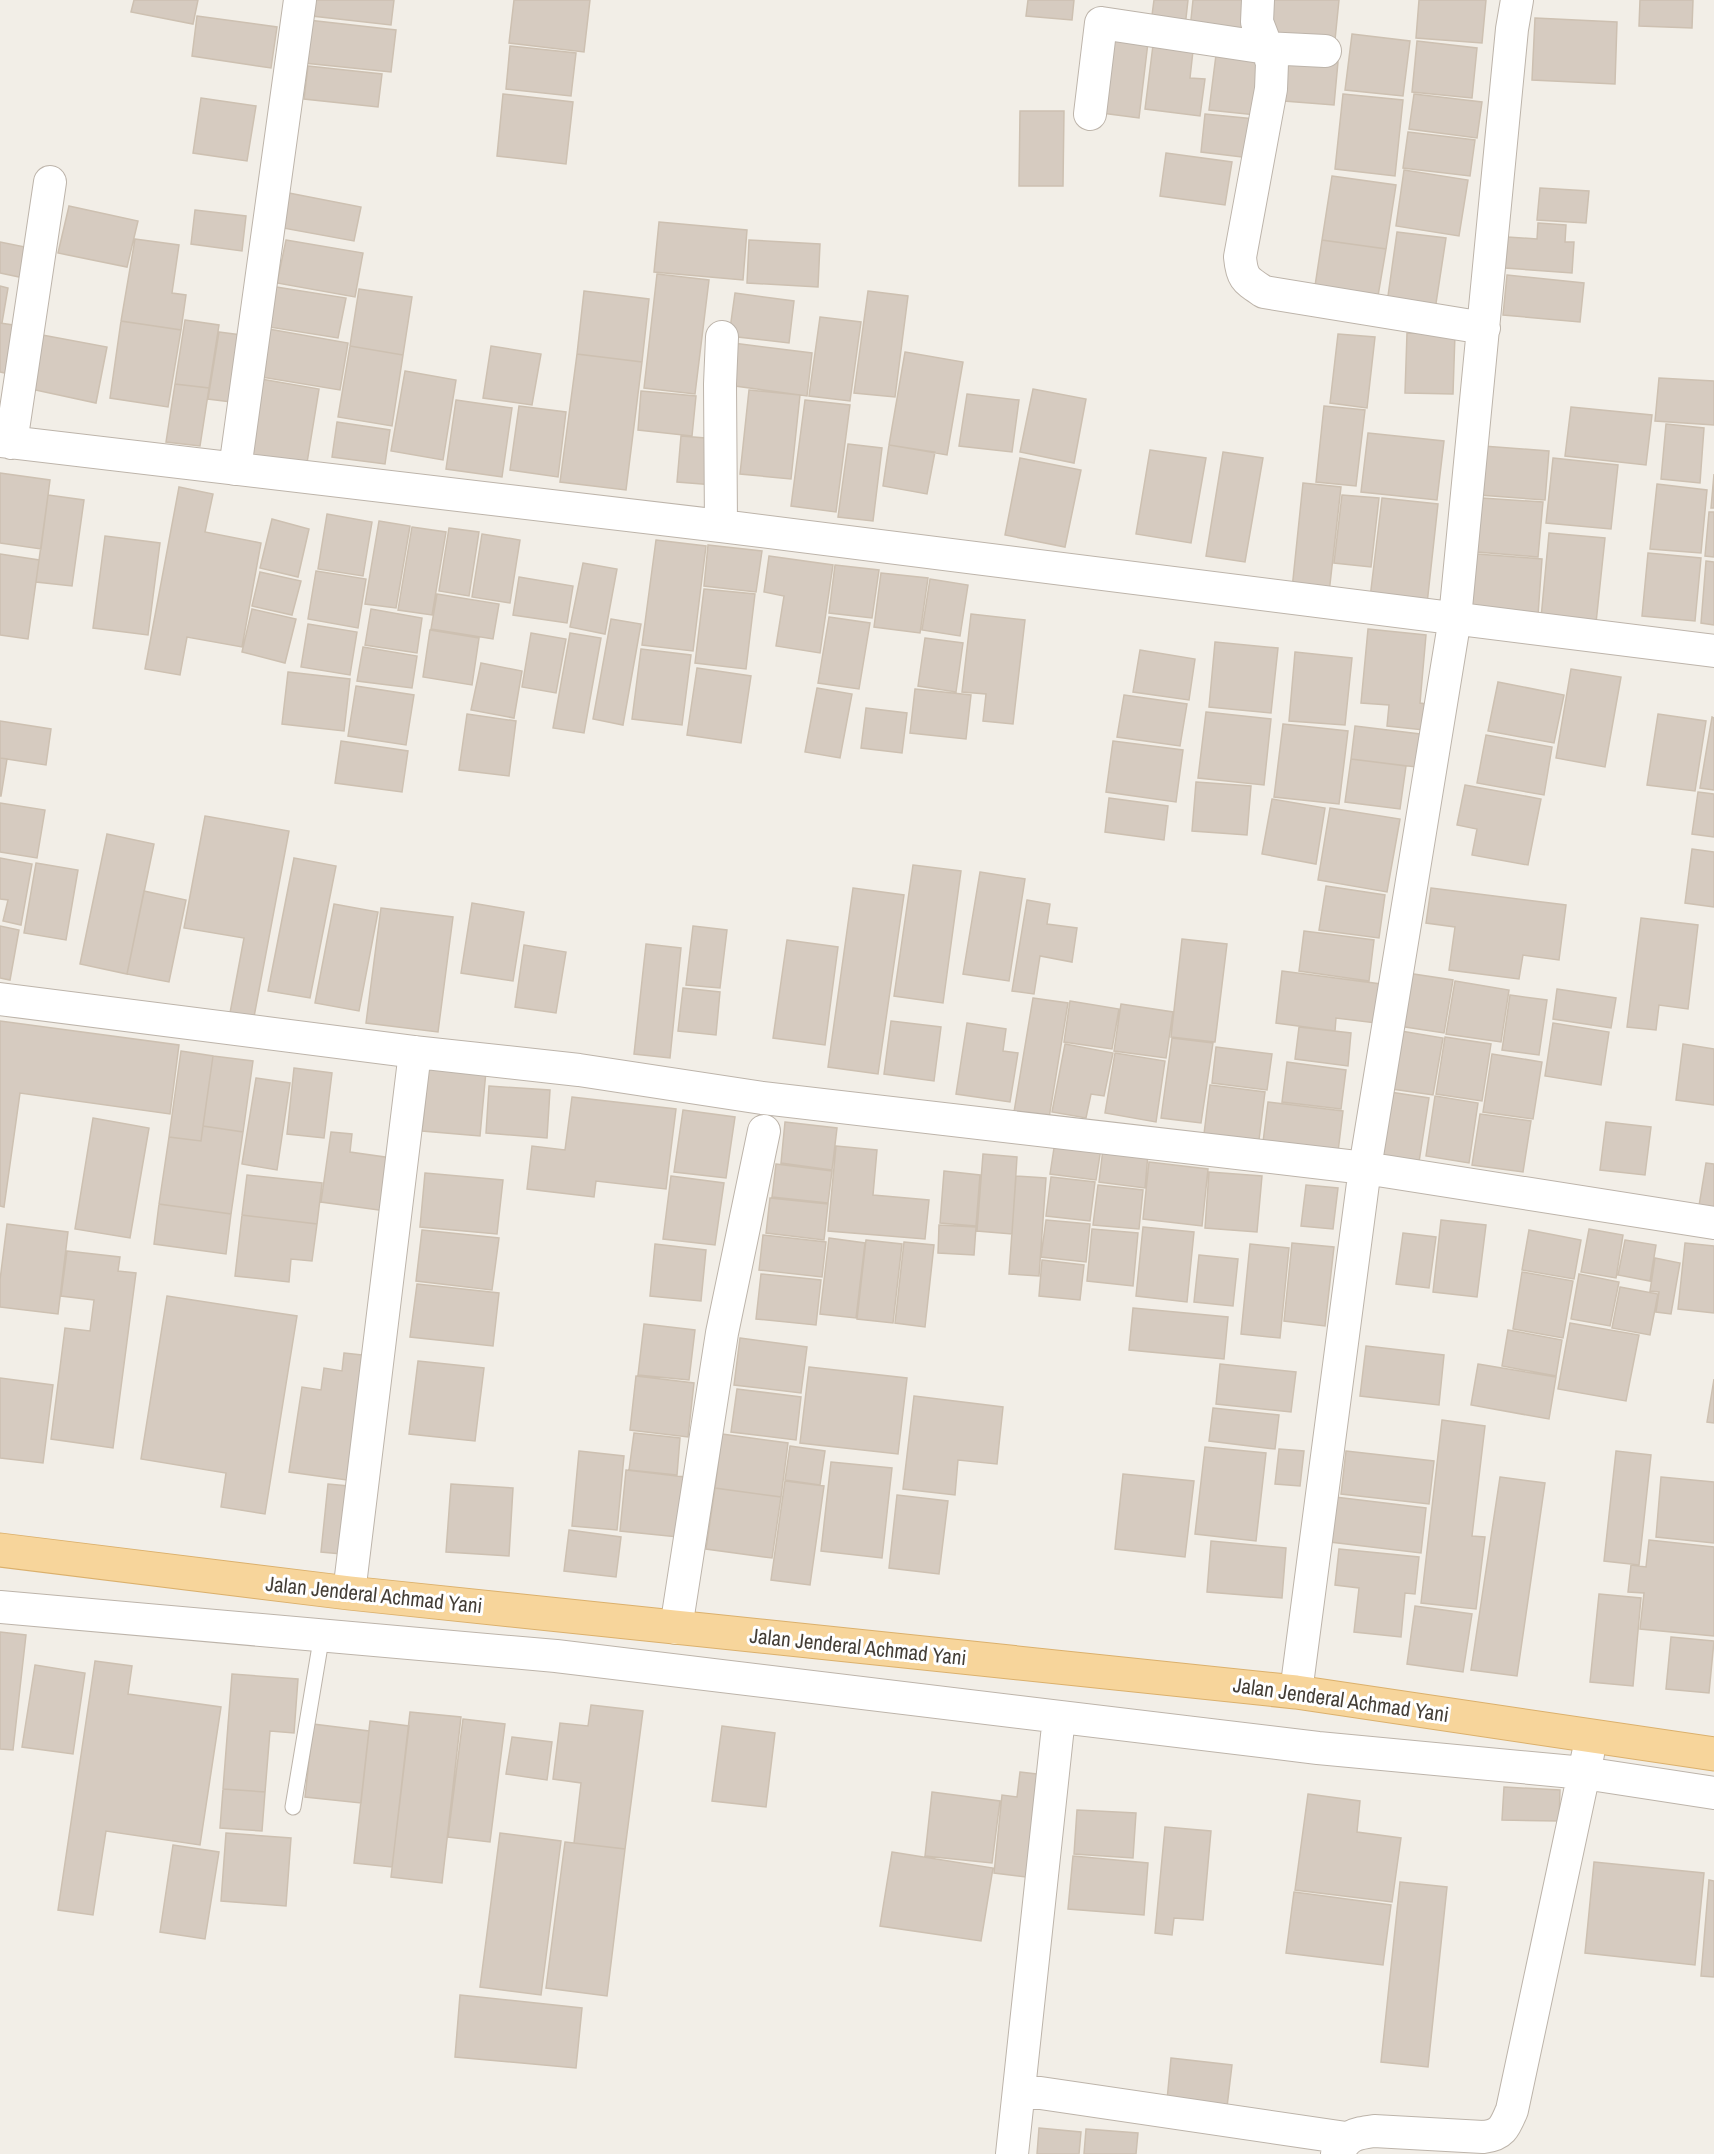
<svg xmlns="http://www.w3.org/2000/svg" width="1714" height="2154" font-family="'Archivo Narrow',sans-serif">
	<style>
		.building { fill: #d6cbc0; stroke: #cdc0b1; stroke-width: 1.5 }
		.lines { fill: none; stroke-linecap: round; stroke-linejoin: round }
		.lane-casing { stroke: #bdb4aa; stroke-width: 17 }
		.street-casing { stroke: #bdb4aa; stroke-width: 34 }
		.primary-casing { stroke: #dbb06c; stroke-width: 35 }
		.lane { stroke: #fff; stroke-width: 15 }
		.street { stroke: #fff; stroke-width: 32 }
		.primary { stroke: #f7d59b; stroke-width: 33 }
		.labels { text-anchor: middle; stroke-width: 6; stroke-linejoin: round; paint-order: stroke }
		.street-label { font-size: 21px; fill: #443e36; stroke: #fff }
	</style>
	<rect width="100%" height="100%" fill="#f2eee7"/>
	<!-- building -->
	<path class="building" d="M134,0h64l-5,24 -62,-12z
		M314,0h80l-3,25 -79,-9z
		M514,0h76l-6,52 -75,-9z
		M1028,0h46l-2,20 -46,-4z
		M1154,0h34l-3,27 -34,-4z
		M1193,0h60l-4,35 -59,-6z
		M1270,0h69l-4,40 -68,-7z
		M1419,0h67l-4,43 -66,-5z
		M1640,0h53l-1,28 -53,-2z
		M197,16l80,11 -6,41 -79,-12z
		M1535,18l82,4 -2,62 -83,-4z
		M308,20l88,10 -5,42 -87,-9z
		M1105,28l44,6 -10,84 -45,-6z
		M1352,34l58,7 -7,55 -58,-6z
		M1154,37l40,5 -4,36 15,1 -5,37 -55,-7z
		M1417,41l60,7 -5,50 -60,-6z
		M510,46l66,7 -5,43 -65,-7z
		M1216,55l46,6 -6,54 -47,-5z
		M1287,59l51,3 -4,43 -50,-4z
		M308,66l74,8 -4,33 -74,-8z
		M503,94l70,8 -7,62 -69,-8z
		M1343,94l60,6 -8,76 -60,-7z
		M1414,94l68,8 -5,36 -68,-9z
		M201,98l55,8 -9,55 -54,-8z
		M1020,111h44l-1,75h-44z
		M1205,114l50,5 -5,39 -49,-6z
		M1408,132l67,8 -5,36 -67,-8z
		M1166,153l66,9 -7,43 -65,-9z
		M1404,170l64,10 -9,56 -63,-10z
		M1332,176l64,9 -10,64 -64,-9z
		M1540,188l49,3 -3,32 -49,-3z
		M289,193l72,14 -7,34 -71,-13z
		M69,206l69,15 -11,46 -69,-14z
		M195,210l51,6 -4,35 -51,-7z
		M659,222l88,8 -4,50 -89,-8z
		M1538,223l28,2 -1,17h9l-2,31 -67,-5 3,-31 29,2z
		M1397,232l49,6 -11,72 -48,-7z
		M135,239l44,6 -7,48 14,2 -5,35 -60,-9z
		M286,240l77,13 -8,44 -78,-14z
		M749,240l71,4 -2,43 -71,-4z
		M1322,240l64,9 -8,47 -63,-10z
		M0,242l30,6 -6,30 -24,-5z
		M657,274l52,6 -14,114 -51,-6z
		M1507,275l77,8 -4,39 -77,-7z
		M0,286l8,2 -6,35h-2z
		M270,286l76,12 -8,40 -75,-12z
		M359,289l53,8 -9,58 -53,-9z
		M584,291l65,8 -7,63 -65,-8z
		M868,291l40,5 -13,101 -41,-4z
		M735,293l59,8 -5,42 -60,-7z
		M820,317l41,5 -11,79 -41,-5z
		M185,320l34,5 -10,63 -34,-4z
		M121,321l60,9 -13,77 -58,-9z
		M0,323l13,2 -8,48 -5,-1z
		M263,328l85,15 -8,47 -85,-14z
		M219,332l30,4 -10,67 -31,-4z
		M1407,333l48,1 -2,60 -48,-1z
		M37,334l70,13 -11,56 -70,-15z
		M1338,334l37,3 -8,71 -37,-5z
		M733,343l79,10 -5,43 -79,-11z
		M350,346l53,9 -11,71 -54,-9z
		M491,346l50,8 -9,51 -49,-7z
		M905,352l58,10 -16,93 -58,-10z
		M577,354l65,8 -16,128 -66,-8z
		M405,371l51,9 -13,80 -52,-9z
		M255,378l64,11 -13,80 -64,-11z
		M1659,378l55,3v44l-59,-4z
		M175,384l34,4 -9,58 -34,-4z
		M1033,389l53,10 -12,64 -54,-11z
		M749,390l51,5 -9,84 -51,-5z
		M641,391l55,5 -4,40 -54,-6z
		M967,394l52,6 -7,52 -53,-6z
		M456,400l56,8 -10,69 -56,-8z
		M805,400l45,5 -14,107 -45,-6z
		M519,406l47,6 -8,65 -48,-7z
		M1324,406l41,4 -9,76 -40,-4z
		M1571,407l81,8 -6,50 -81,-9z
		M337,422l53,8 -5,34 -53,-7z
		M1666,424l38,4 -4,55 -39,-4z
		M1368,433l76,8 -7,59 -76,-8z
		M681,436l37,3 -4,46 -37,-3z
		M848,444l34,4 -9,73 -35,-4z
		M889,445l46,7 -8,42 -44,-8z
		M1483,446l66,5 -4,49 -66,-5z
		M1150,450l56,8 -15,85 -55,-9z
		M1223,452l40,6 -18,104 -39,-6z
		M1020,458l61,12 -16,77 -60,-12z
		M1553,458l65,7 -7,64 -65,-6z
		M0,473l50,7 -9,69 -41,-6z
		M1714,474v34h-3z
		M1303,483l38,4 -12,106 -37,-4z
		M1657,484l50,6 -6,63 -51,-4z
		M179,487l34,7 -8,38 56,11 -19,104 -55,-10 -7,38 -35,-6z
		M48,495l36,5 -12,86 -36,-4z
		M1342,495l37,3 -8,69 -37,-4z
		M1382,498l56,6 -11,100 -57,-6z
		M1482,498l61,4 -5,55 -61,-5z
		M1709,512h5v45l-9,-1z
		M327,514l45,8 -9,54 -45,-7z
		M272,519l37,10 -11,48 -38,-9z
		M379,521l31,5 -14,82 -31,-4z
		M412,527l34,5 -14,83 -34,-5z
		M449,528l30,4 -10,64 -30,-5z
		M1549,533l56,5 -9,85 -55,-5z
		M482,534l38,6 -10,63 -38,-6z
		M105,536l55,7 -12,92 -55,-7z
		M656,540l50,6 -13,105 -51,-6z
		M708,545l54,6 -6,41 -52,-6z
		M1464,553l78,6 -4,56 -79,-7z
		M1648,553l53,5 -6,63 -53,-5z
		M0,554l39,6 -11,79 -28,-4z
		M769,556l64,9 -13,88 -44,-7 8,-50 -20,-4z
		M1706,561l8,1v63l-13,-2z
		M583,563l34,6 -12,65 -35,-7z
		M835,565l44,5 -7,48 -43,-5z
		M316,571l50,8 -8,49 -50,-9z
		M260,572l41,9 -9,34 -40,-9z
		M881,573l47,5 -8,55 -46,-6z
		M519,577l54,9 -6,37 -54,-8z
		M930,579l38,6 -8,51 -38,-6z
		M704,589l51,5 -9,75 -51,-6z
		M437,594l62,10 -6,35 -62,-10z
		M252,609l44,10 -11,44 -43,-11z
		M371,609l51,9 -5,35 -52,-8z
		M971,614l54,6 -12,104 -30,-3 3,-27 -24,-2z
		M829,617l41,6 -11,66 -41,-6z
		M611,619l30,5 -18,101 -30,-6z
		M308,624l49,8 -7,43 -49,-8z
		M1368,629l58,6 -6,68 6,1 -2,26 -37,-4 2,-21 -28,-2z
		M430,630l49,8 -7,47 -49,-8z
		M531,633l35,6 -10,54 -34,-6z
		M570,633l31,5 -17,95 -31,-5z
		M925,638l38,5 -7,49 -38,-6z
		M1215,642l63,6 -7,65 -62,-6z
		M363,647l54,9 -5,32 -55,-7z
		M641,649l50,6 -9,70 -50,-6z
		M1140,650l55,9 -6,41 -56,-8z
		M1295,652l57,6 -7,67 -56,-4z
		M481,663l41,8 -8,47 -43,-8z
		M697,668l54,8 -10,67 -54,-8z
		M1571,669l50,8 -16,90 -49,-9z
		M288,672l62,7 -6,52 -62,-7z
		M1498,682l66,13 -10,48 -66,-12z
		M356,686l58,9 -8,50 -58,-9z
		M817,688l35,6 -12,64 -35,-6z
		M915,689l56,6 -5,44 -56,-6z
		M1124,695l63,9 -7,42 -63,-9z
		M866,708l41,5 -5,40 -41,-5z
		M1206,712l65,7 -7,66 -66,-7z
		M467,714l49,7 -7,55 -50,-6z
		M1658,714l48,7 -11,70 -48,-6z
		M1712,717l2,1v72l-14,-2z
		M0,721l51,8 -5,36 -46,-7z
		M1283,724l65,7 -9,73 -65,-7z
		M1355,726l65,8 -4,33 -65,-8z
		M1486,735l66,12 -8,48 -67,-12z
		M341,741l67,10 -6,41 -67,-9z
		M1113,741l70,9 -7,52 -70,-10z
		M0,758l7,1 -6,37h-1z
		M1351,759l55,7 -6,43 -55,-7z
		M1196,782l55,4 -4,49 -55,-4z
		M1465,785l76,14 -13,66 -56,-10 5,-26 -20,-4z
		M1698,792l16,2v43l-22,-3z
		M1109,798l59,8 -4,34 -59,-8z
		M1272,799l53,9 -9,56 -54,-10z
		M0,803l45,7 -8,48 -37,-6z
		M1330,808l70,11 -13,73 -69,-12z
		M205,816l84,15 -35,186 -24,-4 14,-75 -60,-10z
		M107,834l47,10 -27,130 -47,-10z
		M1692,849l22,3v55l-29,-4z
		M0,858l32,6 -11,61 -18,-4 5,-21 -8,-1z
		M294,858l42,8 -26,132 -42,-7z
		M36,863l42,7 -12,70 -42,-7z
		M913,865l48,6 -18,132 -49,-7z
		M980,872l45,7 -16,102 -46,-7z
		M1326,886l59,9 -6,43 -60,-8z
		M853,888l51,7 -26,179 -50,-7z
		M1431,888l135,17 -7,55 -36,-5 -4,24 -70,-9 6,-43 -29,-4z
		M144,891l42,9 -17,82 -42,-8z
		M1027,900l23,4 -3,20 30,4 -5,34 -32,-6 -6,38 -22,-3z
		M472,903l52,9 -11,69 -52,-8z
		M334,904l44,8 -19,99 -44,-8z
		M381,908l72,9 -15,115 -72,-9z
		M1641,918l57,7 -10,84 -29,-4 -3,25 -29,-3z
		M0,926l19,4 -9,50 -10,-2z
		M693,926l34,4 -7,58 -34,-3z
		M1304,931l70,9 -5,41 -70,-10z
		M1182,939l45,5 -12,98 -44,-5z
		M787,940l51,7 -13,98 -52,-7z
		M646,944l35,4 -11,110 -36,-4z
		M524,945l42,7 -10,61 -41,-6z
		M1282,971l99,13 -5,39 -40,-5 -1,13 -59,-8z
		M1407,973l46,7 -9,53 -45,-7z
		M1455,981l54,9 -8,52 -55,-8z
		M683,988l37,4 -4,43 -38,-4z
		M1557,989l59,9 -5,30 -58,-9z
		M1510,995l37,5 -8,55 -37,-5z
		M1033,998l35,5 -19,115 -35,-6z
		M1070,1001l49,8 -7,40 -48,-7z
		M1121,1004l52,8 -7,46 -52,-7z
		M0,1021l179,24 -9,69 -150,-21 -16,114 -4,-1z
		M891,1021l50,6 -7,54 -50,-7z
		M967,1023l39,6 -3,22 15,2 -8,49 -54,-8z
		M1553,1023l56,9 -8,53 -56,-9z
		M1299,1027l52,6 -3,33 -53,-7z
		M1401,1031l42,7 -10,57 -41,-6z
		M1445,1037l46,7 -9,57 -46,-7z
		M1172,1038l41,5 -12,80 -40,-5z
		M1065,1044l48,9 -9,43 -13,-2 -5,24 -34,-6z
		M1683,1044l31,5v56l-38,-5z
		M1216,1047l56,7 -5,36 -55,-7z
		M181,1051l32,5 -12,85 -32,-4z
		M1115,1053l50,8 -9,61 -51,-9z
		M1492,1054l50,8 -9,57 -50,-7z
		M213,1056l40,5 -10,71 -40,-6z
		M1287,1062l59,8 -5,39 -59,-7z
		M429,1066l57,5 -6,65 -58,-5z
		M294,1068l38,5 -8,65 -37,-4z
		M256,1078l34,5 -13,87 -35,-6z
		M1210,1085l55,7 -7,56 -55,-6z
		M489,1086l61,4 -3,48 -61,-5z
		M1390,1092l39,6 -10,64 -39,-7z
		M1435,1096l43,7 -9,60 -43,-7z
		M572,1097l104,12 -10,80 -70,-8 -2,16 -67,-8 5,-43 33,4z
		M1268,1102l75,9 -6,49 -75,-10z
		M683,1110l52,7 -9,61 -52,-6z
		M1480,1114l51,7 -8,51 -51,-7z
		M93,1118l56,10 -19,110 -55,-9z
		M785,1122l52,6 -5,42 -51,-7z
		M1606,1122l45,5 -6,48 -45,-5z
		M203,1126l40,6 -12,82 -72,-10 10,-67 32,4z
		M331,1132l21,2 -2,18 49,7 -6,53 -72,-10z
		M1056,1135l46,7 -6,38 -46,-6z
		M836,1146l41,4 -4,45 56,5 -4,39 -97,-8z
		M1103,1149l45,5 -3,34 -46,-6z
		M983,1154l34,3 -5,77 -35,-3z
		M1149,1162l59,7 -6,57 -59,-7z
		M1706,1163l8,1v51l-16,-3z
		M776,1164l56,7 -4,32 -56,-6z
		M944,1171l36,4 -4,51 -36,-3z
		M1209,1172l53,4 -5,56 -52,-4z
		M425,1173l78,7 -6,54 -77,-7z
		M247,1175l75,8 -5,41 -75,-9z
		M671,1176l53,7 -9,62 -52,-6z
		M1016,1176l30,2 -7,98 -30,-2z
		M1051,1177l44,5 -5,39 -44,-5z
		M1098,1185l45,5 -4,39 -46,-4z
		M1306,1185l32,3 -5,41 -32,-3z
		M770,1198l58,6 -4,36 -58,-7z
		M159,1204l72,10 -5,40 -72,-10z
		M242,1215l75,9 -5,37 -21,-2 -2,23 -54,-6z
		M1046,1220l44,4 -4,38 -45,-5z
		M1441,1220l45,5 -9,72 -44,-5z
		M7,1224l61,8 -10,82 -58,-7v-27z
		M939,1225l37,2 -2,28 -36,-2z
		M1143,1227l51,5 -7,70 -51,-6z
		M1092,1229l46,4 -5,53 -46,-5z
		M1589,1229l34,6 -7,43 -35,-6z
		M422,1230l77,8 -7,52 -76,-9z
		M1529,1230l52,10 -7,39 -52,-9z
		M1403,1233l33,4 -7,51 -33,-4z
		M763,1235l63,7 -4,35 -63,-7z
		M829,1238l36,5 -9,75 -36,-4z
		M866,1240l36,4 -9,79 -36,-4z
		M1625,1240l31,5 -6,36 -32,-6z
		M904,1242l30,3 -9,82 -30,-4z
		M1292,1243l42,4 -9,79 -41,-5z
		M1685,1243l29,3v67l-36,-4z
		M655,1244l51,6 -5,51 -51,-5z
		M1250,1244l39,4 -9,90 -39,-4z
		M67,1251l53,6 -2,14 18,2 -23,175 -62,-9 14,-111 25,3 4,-31 -33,-4z
		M1199,1255l39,4 -5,47 -39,-4z
		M1655,1258l25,5 -9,51 -15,-2 3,-20 -9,-1z
		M1042,1260l42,5 -4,35 -41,-4z
		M1522,1272l51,9 -10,57 -50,-9z
		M761,1274l60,6 -5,45 -60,-6z
		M1579,1274l40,8 -9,44 -39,-7z
		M417,1284l82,9 -6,53 -83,-9z
		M1620,1287l38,7 -8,41 -38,-7z
		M167,1296l130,20 -32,198 -44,-7 5,-34 -85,-14z
		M1133,1308l95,9 -4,42 -95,-9z
		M1570,1323l69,12 -13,66 -68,-12z
		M644,1324l51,6 -6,50 -51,-5z
		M1508,1330l54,10 -6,36 -54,-10z
		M740,1338l67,9 -6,46 -67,-8z
		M1366,1346l78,9 -5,50 -79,-9z
		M344,1353l27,3 -17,125 -65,-9 13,-85 19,3 3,-22 18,3z
		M418,1361l66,7 -9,73 -66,-7z
		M1220,1364l76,8 -5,40 -75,-8z
		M1478,1364l78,13 -7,42 -78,-14z
		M809,1367l98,11 -9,76 -98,-11z
		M636,1376l58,7 -6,54 -58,-7z
		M0,1378l53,7 -10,78 -43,-5z
		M1714,1379v44l-7,-1z
		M737,1389l64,8 -5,43 -65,-8z
		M914,1396l89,11 -6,57 -39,-4 -3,35 -52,-6z
		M1213,1408l66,7 -4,34 -66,-8z
		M1442,1420l43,6 -13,110 13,1 -9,72 -55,-6z
		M634,1433l46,5 -3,37 -48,-5z
		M722,1434l66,9 -7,54 -66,-9z
		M790,1446l35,5 -5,34 -35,-5z
		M1205,1447l61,6 -10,88 -61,-7z
		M1279,1449l25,2 -4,35 -25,-2z
		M579,1451l45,5 -7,74 -45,-4z
		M1346,1451l88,10 -5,43 -88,-10z
		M1616,1451l35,4 -12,110 -35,-4z
		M831,1462l61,6 -10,90 -61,-7z
		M626,1470l59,7 -7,60 -58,-6z
		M1123,1474l71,7 -9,76 -70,-8z
		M1500,1477l45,6 -28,193 -46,-6z
		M1661,1477l53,5v61l-58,-6z
		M785,1481l39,5 -14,99 -39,-5z
		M328,1484l31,3 -7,68 -31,-3z
		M451,1484l62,4 -4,68 -63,-4z
		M715,1488l66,9 -9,61 -66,-9z
		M897,1495l51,6 -9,73 -50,-6z
		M1335,1497l91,11 -5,45 -91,-11z
		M569,1530l52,7 -5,40 -52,-6z
		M1649,1540l65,7v89l-74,-7 4,-36 -16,-1 3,-27 15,2z
		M1211,1541l75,7 -4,50 -75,-6z
		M1339,1549l80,8 -4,37 -10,-1 -4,44 -47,-5 5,-44 -24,-3z
		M1599,1594l42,4 -8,88 -43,-4z
		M1415,1606l57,8 -9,58 -56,-8z
		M0,1632l26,3 -13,115 -13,-1z
		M1671,1637l43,4 -5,52 -43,-4z
		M95,1661l37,5 -4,28 93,13 -21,138 -94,-14 -13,84 -35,-5z
		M35,1665l50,8 -12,81 -51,-7z
		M232,1674l66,5 -4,54 -24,-2 -5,61 -42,-3z
		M591,1705l52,6 -18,138 -51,-6 7,-60 -28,-4 7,-56 28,3z
		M410,1712l51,5 -19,166 -51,-6z
		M463,1719l42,5 -15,118 -42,-5z
		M370,1721l39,5 -17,141 -38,-4z
		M313,1724l56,7 -8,72 -56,-6z
		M722,1726l53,7 -9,74 -54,-6z
		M512,1737l40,5 -5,38 -41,-6z
		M1020,1772l25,3 -11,103 -40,-5 8,-78 15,2z
		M1504,1787l56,3 -1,31 -57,-1z
		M223,1789l42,3 -3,39 -42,-3z
		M932,1792l68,9 -8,62 -67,-7z
		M1308,1794l52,7 -3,31 44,6 -9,64 -97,-12z
		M1077,1810l59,3 -3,45 -59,-4z
		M1165,1827l46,4 -8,89 -29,-2 -2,17 -17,-2z
		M226,1833l65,5 -5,68 -65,-5z
		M500,1833l61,8 -20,154 -61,-8z
		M565,1842l60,7 -18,147 -61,-8z
		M173,1845l46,7 -14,87 -45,-7z
		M892,1852l101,16 -12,73 -101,-15z
		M1073,1856l75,7 -4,52 -76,-6z
		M1594,1862l110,11 -9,92 -110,-12z
		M1709,1880l5,1v96l-13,-1z
		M1400,1882l47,5 -19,180 -47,-5z
		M1294,1892l97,13 -8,60 -97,-12z
		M460,1995l122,13 -6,60 -121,-11z
		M1171,2058l61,7 -5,42 -60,-7z
		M1039,2128l42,4 -2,22h-42z
		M1086,2129l52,4 -2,21h-52z"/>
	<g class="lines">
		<defs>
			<path id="lane" d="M293,1807l29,-173"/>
			<path id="street" d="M1258,0l-1,22 10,26 58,3
				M1090,114l11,-91 166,25 5,15 -1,26 -31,168c2,22 6,23 24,35l220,36
				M0,441l721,85 993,125
				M11,443l39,-261
				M235,469l65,-469
				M721,526l-1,-142 2,-47
				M0,999l415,53 164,18 183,28 603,70 349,55
				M349,1593l66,-541
				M0,1607l556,49 762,92 266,25 130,20
				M676,1628l46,-295 42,-202
				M1296,1692l69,-524 90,-550 57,-589 5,-29
				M1020,2090l326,48
				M1012,2154l47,-437
				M1337,2154c11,-19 16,-20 37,-23l109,6c19,-2 22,-10 29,-27l76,-356"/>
			<path id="primary" d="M0,1550l349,43 947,99 418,62"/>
		</defs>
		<!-- lane casing -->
		<use href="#lane" class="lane-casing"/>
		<!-- street casing -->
		<use href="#street" class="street-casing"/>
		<!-- primary casing -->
		<use href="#primary" class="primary-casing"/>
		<!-- lane -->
		<use href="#lane" class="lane"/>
		<!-- street -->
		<use href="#street" class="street"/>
		<!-- primary -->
		<use href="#primary" class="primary"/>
	</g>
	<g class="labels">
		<!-- street labels -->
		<g class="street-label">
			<text transform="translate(374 1595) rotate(6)" y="7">Jalan Jenderal Achmad Yani</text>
			<text transform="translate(858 1647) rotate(6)" y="7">Jalan Jenderal Achmad Yani</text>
			<text transform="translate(1341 1700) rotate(8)" y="7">Jalan Jenderal Achmad Yani</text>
		</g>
	</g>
</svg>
